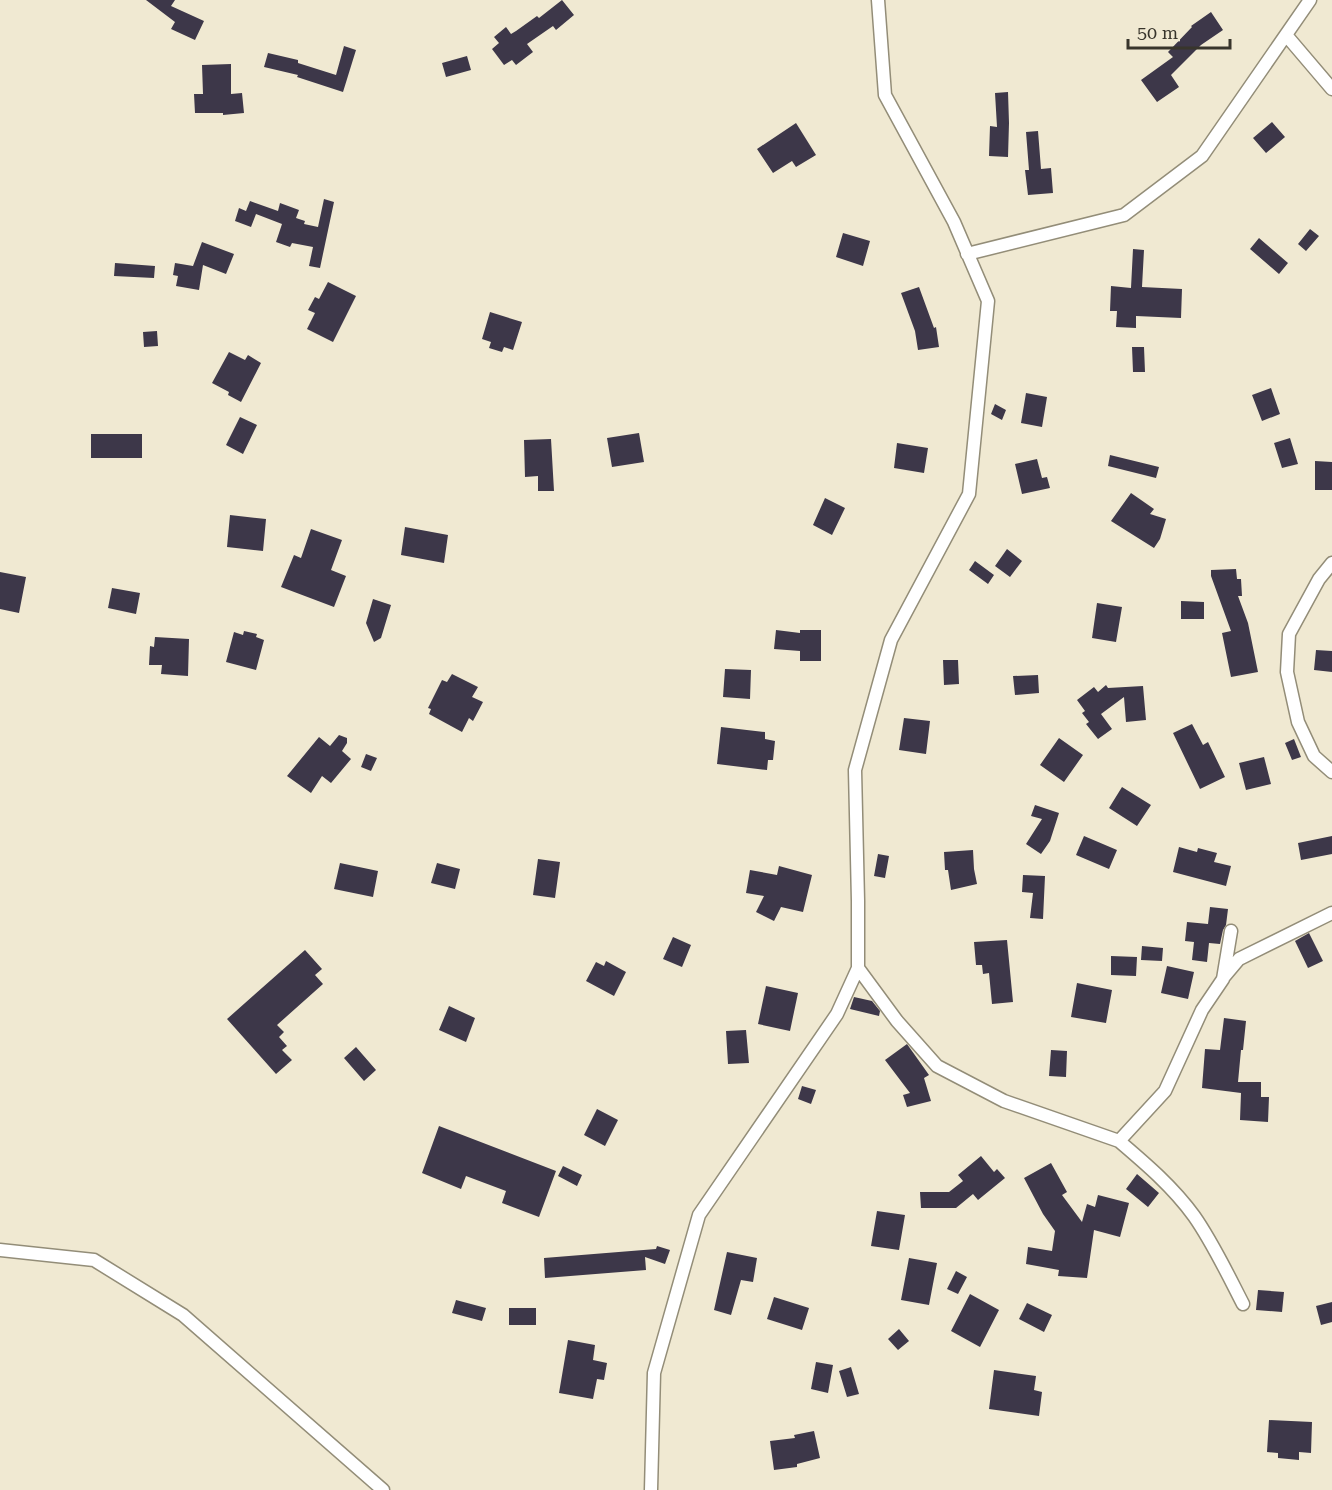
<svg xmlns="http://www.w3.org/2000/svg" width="1332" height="1490" font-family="'Roboto Serif',serif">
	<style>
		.building { fill: #3d3749 }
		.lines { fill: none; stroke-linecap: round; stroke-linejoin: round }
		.minor-casing { stroke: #938d78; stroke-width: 15 }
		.minor { stroke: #fff; stroke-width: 12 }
	</style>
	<rect width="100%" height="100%" fill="#f0e9d2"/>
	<!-- building -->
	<path class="building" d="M146,0h29l-4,6 33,15 -9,19 -24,-11 4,-7z
		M562,0l12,15 -18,15 -3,-4 -26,18 6,8 -17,13 -4,-5 -8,5 -12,-16 7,-6 -5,-6 12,-10 5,7 5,-3 21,-15 2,2z
		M1211,12l12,18 -22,15 -30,30 8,12 -22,15 -16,-22 32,-23 -5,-5 24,-25 -1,-1z
		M344,46l12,4 -13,42 -46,-15 1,-2 -34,-8 4,-14 30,7v3l38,12z
		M467,56l4,14 -25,7 -4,-14z
		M231,64v30l11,-1 2,20 -21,2v-2h-28l-1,-19h9l-1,-29z
		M1008,92l1,31 -1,34 -19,-1 1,-30 7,1 -2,-34z
		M1272,122l13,15 -19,16 -13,-15z
		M796,123l20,32 -20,12 -4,-6 -19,12 -16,-24z
		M1038,131l3,38 10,-1 2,25 -25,2 -3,-25h4l-3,-38z
		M324,199l10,3 -14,66 -11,-2 4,-19 -21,-4 -2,4 -14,-5 6,-18 -26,-10 -5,13 -16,-6 4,-13 7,3 4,-10 28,10 2,-8 19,7 -3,8 9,3 -1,3 14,3z
		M1310,229l9,7 -13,15 -8,-7z
		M843,233l27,8 -7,25 -27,-9z
		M1259,238l29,25 -9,11 -29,-25z
		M202,242l32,12 -8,20 -23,-9 -4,25 -23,-4 2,-10 -5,-1 2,-12 18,3z
		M1133,249l11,1 -2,37 40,2 -1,29 -45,-2v12l-20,-1 1,-16h-7l1,-25 20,2z
		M115,263l40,3 -1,12 -40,-2z
		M328,282l28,14 -23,46 -26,-13 8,-16 -7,-3 7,-13 4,2z
		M919,287l15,41 2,-1 3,20 -21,3 -3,-19 -14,-38z
		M490,312l32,10 -9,28 -9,-3 -2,5 -13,-4 2,-6 -9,-3z
		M157,331l1,15 -14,1 -1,-15z
		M1132,347h12l1,25h-12z
		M229,352l16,8 3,-5 13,8 -20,39 -13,-7 1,-3 -17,-9z
		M1271,388l9,26 -18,7 -10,-26z
		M1026,393l21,4 -5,30 -21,-4z
		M995,404l11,6 -4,10 -11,-6z
		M240,417l17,8 -14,29 -17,-9z
		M639,433l5,29 -32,5 -5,-29z
		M91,434h51v24h-51z
		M1290,438l8,26 -16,4 -8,-25z
		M551,439l3,52h-16v-15l-13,1 -1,-37z
		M897,443l31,5 -4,25 -30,-5z
		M1110,455l49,12 -3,11 -48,-12z
		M1037,459l5,19 5,-1 3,11 -28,6 -7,-30z
		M1315,461l17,1v28h-17z
		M1131,493l23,16 -4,5 16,5 -6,20 -6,9 -43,-27z
		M825,498l20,10 -13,27 -19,-10z
		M230,515l36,4 -3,32 -36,-4z
		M405,527l43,8 -4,28 -43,-8z
		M311,529l31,11 -11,30 15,6 -12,31 -53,-20 13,-32 7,3z
		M1007,549l15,12 -12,16 -15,-11z
		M975,561l19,14 -6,9 -19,-14z
		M1236,569l1,10h4l1,17h-4l10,27 10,49 -27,5 -9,-44 9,-2 -20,-55v-6z
		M0,572l26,5 -7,36 -19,-4z
		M112,588l28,5 -4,21 -28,-6z
		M373,599l18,6 -10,33 -7,4 -8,-19z
		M1181,601l23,1v17h-23z
		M1097,603l25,4 -6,35 -24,-4z
		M776,630l24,3v-3h21v31h-21v-10l-26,-2z
		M244,631l13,3 -1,3 8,3 -8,30 -30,-8 8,-30 9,3z
		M155,637l34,2 -1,37 -27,-2 1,-9h-13l1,-19 4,1z
		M1316,650l16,1v21l-18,-2z
		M943,660h15l1,24 -15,1z
		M725,669l26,1 -1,29 -27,-2z
		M452,674l26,13 -6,10 11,5 -10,19 -4,-3 -7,14 -33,-18 2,-5 -3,-1 14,-28 5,2z
		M1038,675l1,18 -24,2 -2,-19z
		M1106,685l2,3 35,-2 3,34 -20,2 -2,-25 -23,17 11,15 -14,10 -12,-15 3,-2 -7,-9 3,-2 -8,-11 17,-13 4,5z
		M904,718l26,3 -4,33 -27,-4z
		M1192,724l11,21 5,-3 17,35 -25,12 -27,-56z
		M721,727l44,5v7l10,2 -2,19h-5l-1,10 -50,-6z
		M339,735l8,3v5l-5,8 9,8 -20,24 -9,-7 -11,17 -24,-17 32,-39 11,9z
		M1059,738l24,17 -19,27 -24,-17z
		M1294,739l7,18 -9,3 -7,-17z
		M366,754l11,4 -6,13 -10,-4z
		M1264,757l7,27 -25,6 -7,-27z
		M1122,787l29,18 -14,21 -28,-18z
		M1035,805l24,8 -9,28 -9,13 -15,-10 16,-25 -11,-3z
		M1084,836l33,14 -8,19 -33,-14z
		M1332,836v18l-31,6 -3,-17z
		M1179,847l18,5 1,-4 19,5 -3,9 17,4 -5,20 -53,-14z
		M973,850l1,19 3,15 -26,6 -3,-20h-3l-1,-18z
		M878,854l11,2 -4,22 -11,-2z
		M538,859l22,3 -5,36 -22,-3z
		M340,863l38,8 -5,26 -39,-8z
		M437,863l23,6 -5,20 -24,-6z
		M779,866l33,9 -9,37 -22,-5 -7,14 -18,-9 8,-16 -18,-3 4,-23 27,5z
		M1023,875l22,1 -2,43 -13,-1 3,-25 -11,-1z
		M1210,907l18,2 -2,16 -3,5 -3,14 -11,-1 -2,19 -15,-2 2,-18 -9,-1 2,-19 21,2z
		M1309,933l14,28 -15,7 -13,-27z
		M673,937l18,8 -9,22 -19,-8z
		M1007,940l6,62 -21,2 -3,-31 -6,1 -1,-9h-6l-2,-23z
		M1142,946l21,2 -1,13 -21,-1z
		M305,950l17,19 -7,6 8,9 -46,41 7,7 -5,5 8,9 -5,4 10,10 -16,14 -49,-55z
		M1111,956l26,1 -1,19 -25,-1z
		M606,961l20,11 -12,24 -28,-15 10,-19 8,4z
		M1167,966l27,6 -6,27 -27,-6z
		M1077,983l35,7 -6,33 -35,-6z
		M766,986l32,7 -8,38 -32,-7z
		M854,997l18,4 8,10 -1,5 -29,-7z
		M449,1006l26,12 -9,24 -27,-12z
		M1224,1018l22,3 -3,29h-2l-3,32h23v15h8l-1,25 -28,-2 1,-27 -39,-5 3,-39 15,1z
		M746,1030l3,33 -21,1 -2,-33z
		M907,1044l22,31 -5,3 7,23 -24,6 -4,-12 7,-2 -25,-33z
		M356,1047l20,23 -12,11 -20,-23z
		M1051,1050l16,1 -1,26 -17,-1z
		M802,1086l14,4 -5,14 -13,-5z
		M597,1109l21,11 -13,26 -21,-11z
		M439,1126l117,45 -17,46 -37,-14 4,-12 -40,-15 -5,13 -39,-16z
		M981,1156l13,16 3,-3 8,9 -27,22 -5,-6 -17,14h-35l-1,-16h29l14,-11 -5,-6z
		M1051,1163l16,29 -5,3 20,27 5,-18 8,3 3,-12 31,8 -9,34 -26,-7 -7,48 -29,-2 1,-6 -33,-6 2,-17 24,4 3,-20 -12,-17 -19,-36z
		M563,1166l19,9 -5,11 -19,-10z
		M1137,1174l22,19 -11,14 -22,-18z
		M877,1211l28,4 -6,35 -28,-4z
		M657,1246l13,4 -5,14 -20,-7 1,13 -101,8 -1,-20 112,-9z
		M727,1252l30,6 -4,24 -12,-2 -10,35 -17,-5z
		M909,1258l28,5 -8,42 -28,-5z
		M956,1271l11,6 -9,17 -11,-5z
		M1258,1290l26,2 -2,20 -26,-2z
		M970,1294l29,16 -19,37 -29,-16z
		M774,1297l35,11 -7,22 -35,-11z
		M456,1300l30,8 -4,13 -30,-8z
		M1332,1302v20l-11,3 -5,-19z
		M1027,1303l25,12 -8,17 -25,-13z
		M509,1308h27v17h-27z
		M899,1329l10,12 -11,9 -10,-11z
		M568,1340l27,5 -2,15 14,3 -3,17 -7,-1 -4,20 -34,-6z
		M816,1362l17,3 -5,28 -17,-4z
		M851,1367l8,27 -12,3 -8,-26z
		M994,1370l42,6 -2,14 8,2 -3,24 -50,-7z
		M1269,1420l43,2 -1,31 -12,-1v8l-21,-2v-5l-11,-1z
		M814,1431l6,27 -23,6v3l-23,3 -4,-29 25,-3 -1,-3z"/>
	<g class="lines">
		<defs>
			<path id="minor" d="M1286,35l46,54
				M967,254l157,-39 78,-59 108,-156
				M1332,563l-13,16 -30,55 -2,38 11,50 16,34 18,16
				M858,968l39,53 40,45 67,35 115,40c27,23 54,46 75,75 19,27 34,59 49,88
				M1223,978l16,-19 93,-46
				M1119,1141l46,-50 37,-81 21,-31 8,-48
				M0,1250l94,10 89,55 200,175
				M651,1490l3,-117 45,-158 138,-201 21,-46v-67l-3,-131 36,-130 78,-146 19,-193 -34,-79 -69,-127 -7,-95"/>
		</defs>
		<!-- minor casing -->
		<use href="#minor" class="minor-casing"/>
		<!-- minor -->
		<use href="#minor" class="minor"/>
	</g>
	<!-- scale -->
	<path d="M1128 39v9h102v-9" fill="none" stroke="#38352c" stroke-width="3"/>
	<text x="1137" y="39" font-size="18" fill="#38352c" stroke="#f0e9d2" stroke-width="4.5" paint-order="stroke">50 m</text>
</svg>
